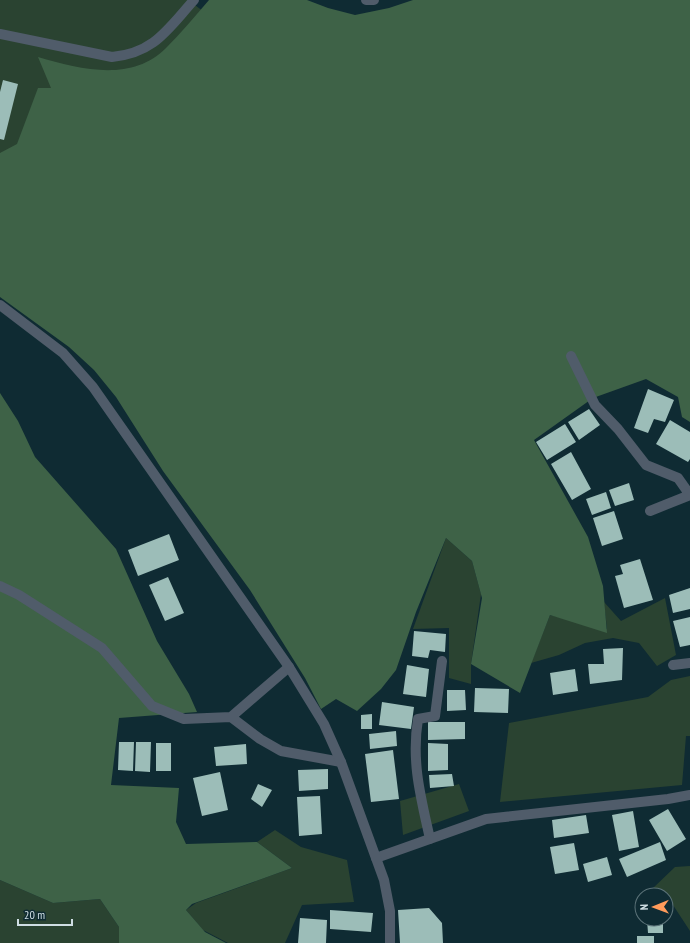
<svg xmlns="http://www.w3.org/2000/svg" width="690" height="943" font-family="'PT Sans Narrow',sans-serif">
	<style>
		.green { fill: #2a4331 }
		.forest { fill: #3e6247 }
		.building { fill: #9cbdb8 }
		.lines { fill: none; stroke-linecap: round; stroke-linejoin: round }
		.minor { stroke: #505c6a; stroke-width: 10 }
		.tertiary { stroke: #505c6a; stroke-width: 10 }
	</style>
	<rect width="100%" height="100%" fill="#0f2b33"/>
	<!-- green -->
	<path class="green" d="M0,0h188l72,53 -260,142z
		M446,538l26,23 9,33 -10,70v20l-22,-6v-50l-36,1z
		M665,598l11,57 -19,11 -18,-23 -26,-5 -28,5 -26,12 -28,8 19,-48 57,14 -3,-27 17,19z
		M690,676v60h-4l-4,49 -182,17 9,-79 139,-26 23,-17z
		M459,784l10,27 -66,24 -3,-34z
		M275,830l26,17 46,13 7,42 -52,3 -17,38h-57l-25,-13 -17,-20 10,-7 96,-35 -35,-26z
		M690,866v65l-17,-26 -7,-4v-6h-8l-7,-5 24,-23z
		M0,880l53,23 47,-4 19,28v16h-119z"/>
	<!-- forest -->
	<path class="forest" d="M209,0h98l21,8 27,7 34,-7 24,-8h277v422l-8,-5 -4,-20 -32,-18 -53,19 -59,42 54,97 15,49 4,47 -57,-18 -30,78 -49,-29 11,-66 -10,-37 -26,-23 -30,74 -20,58 -15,19 -24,22 -21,-12 -15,10 -16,-31 -55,-88 -87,-119 -47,-74 -22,-27 -25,-23 -69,-50v-144l17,-9 21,-56h13l-13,-31c42,12 93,26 128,-9 15,-15 29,-32 43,-48z
		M0,393l18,28 17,36 81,92 41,92 32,53 8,18 -78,6 -8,67 68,3 -3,34 10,22 71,-2 35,26 -100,36 -6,6 19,22 21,11h-107v-16l-19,-28 -47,4 -53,-23z"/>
	<!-- building -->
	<path class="building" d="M3,80l15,4 -14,56 -4,-1v-47z
		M648,389l26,11 -9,22 -11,-3 -6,14 -14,-5z
		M589,409l11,16 -21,15 -11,-18z
		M670,420l20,12v27l-2,3 -32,-18z
		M565,424l11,18 -29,18 -11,-18z
		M571,452l20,37 -19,11 -21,-36z
		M629,483l5,17 -19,6 -6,-16z
		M606,492l5,16 -19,7 -6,-16z
		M614,511l9,28 -21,7 -9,-28z
		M169,534l10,26 -41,16 -10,-26z
		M640,559l13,41 -29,8 -9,-32 8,-2 -3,-9z
		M168,577l16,36 -19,8 -16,-36z
		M690,588v21l-17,4 -4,-18z
		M690,617v28l-10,2 -7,-26z
		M414,631l32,3 -1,18 -15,-2 -2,8 -16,-2z
		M623,648l-1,32 -32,4 -2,-20h16l-1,-15z
		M407,665l22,4 -3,28 -23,-3z
		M575,669l3,22 -25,4 -3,-22z
		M475,688l34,1 -1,24 -34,-1z
		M447,690h18l1,20 -19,1z
		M382,702l32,5 -3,22 -32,-4z
		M372,714v15h-11v-14z
		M428,722h37v17l-37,1z
		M396,731l1,15 -27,3 -1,-15z
		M119,742h15l-1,29 -15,-1z
		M136,742h15l-1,30 -15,-1z
		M156,743h15v28h-15z
		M428,743l20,1v26l-20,1z
		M246,744l1,20 -31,2 -2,-19z
		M393,750l6,49 -28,3 -6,-48z
		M328,769v20l-29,2 -1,-21z
		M220,772l8,38 -26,6 -9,-38z
		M452,774l2,12 -24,2 -1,-13z
		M258,784l14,6 -10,17 -11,-8z
		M320,796l2,38 -23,2 -2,-39z
		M668,809l18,30 -19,12 -18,-31z
		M633,811l6,36 -20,4 -7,-36z
		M586,815l3,18 -35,5 -2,-18z
		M660,842l6,18 -39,17 -8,-18z
		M574,843l5,27 -24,4 -5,-27z
		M607,857l5,18 -24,7 -5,-18z
		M429,908l13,15 1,20h-43l-2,-33z
		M330,910l43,3 -2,19 -41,-3z
		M300,918l27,2 -1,23h-28z
		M663,919v14h-15l-1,-13z
		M637,936h17v7h-17z"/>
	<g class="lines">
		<!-- minor -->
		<path class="minor" d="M571,356l24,49 23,24 28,36 32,13 12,17
			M650,511l40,-16
			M0,586l19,9 83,53 50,58 32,13 47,-2 58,-50
			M673,665l17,-2
			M231,717l29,22 21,12 60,11
			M430,839c-9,-41 -19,-77 -12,-120l17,-3 7,-55
			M376,858l110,-39 182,-20 22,-4"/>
		<!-- tertiary -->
		<path class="tertiary" d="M366,0h8
			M0,34l112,23c42,-4 55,-27 82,-57
			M0,305l63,48 30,34 196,280 35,57 17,38 43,118 6,31v32"/>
	</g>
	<!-- north arrow -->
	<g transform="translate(654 907) rotate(269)"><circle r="19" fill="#0f2b33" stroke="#5c7379"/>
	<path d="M0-3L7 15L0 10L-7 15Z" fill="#ff9b5b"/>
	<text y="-6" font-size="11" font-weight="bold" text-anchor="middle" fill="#cfdee3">N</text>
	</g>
	<!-- scale -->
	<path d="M18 919v6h54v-6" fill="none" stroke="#cfdee3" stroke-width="2"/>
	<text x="24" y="919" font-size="12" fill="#cfdee3" stroke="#0f2b33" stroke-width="3" paint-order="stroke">20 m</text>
</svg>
